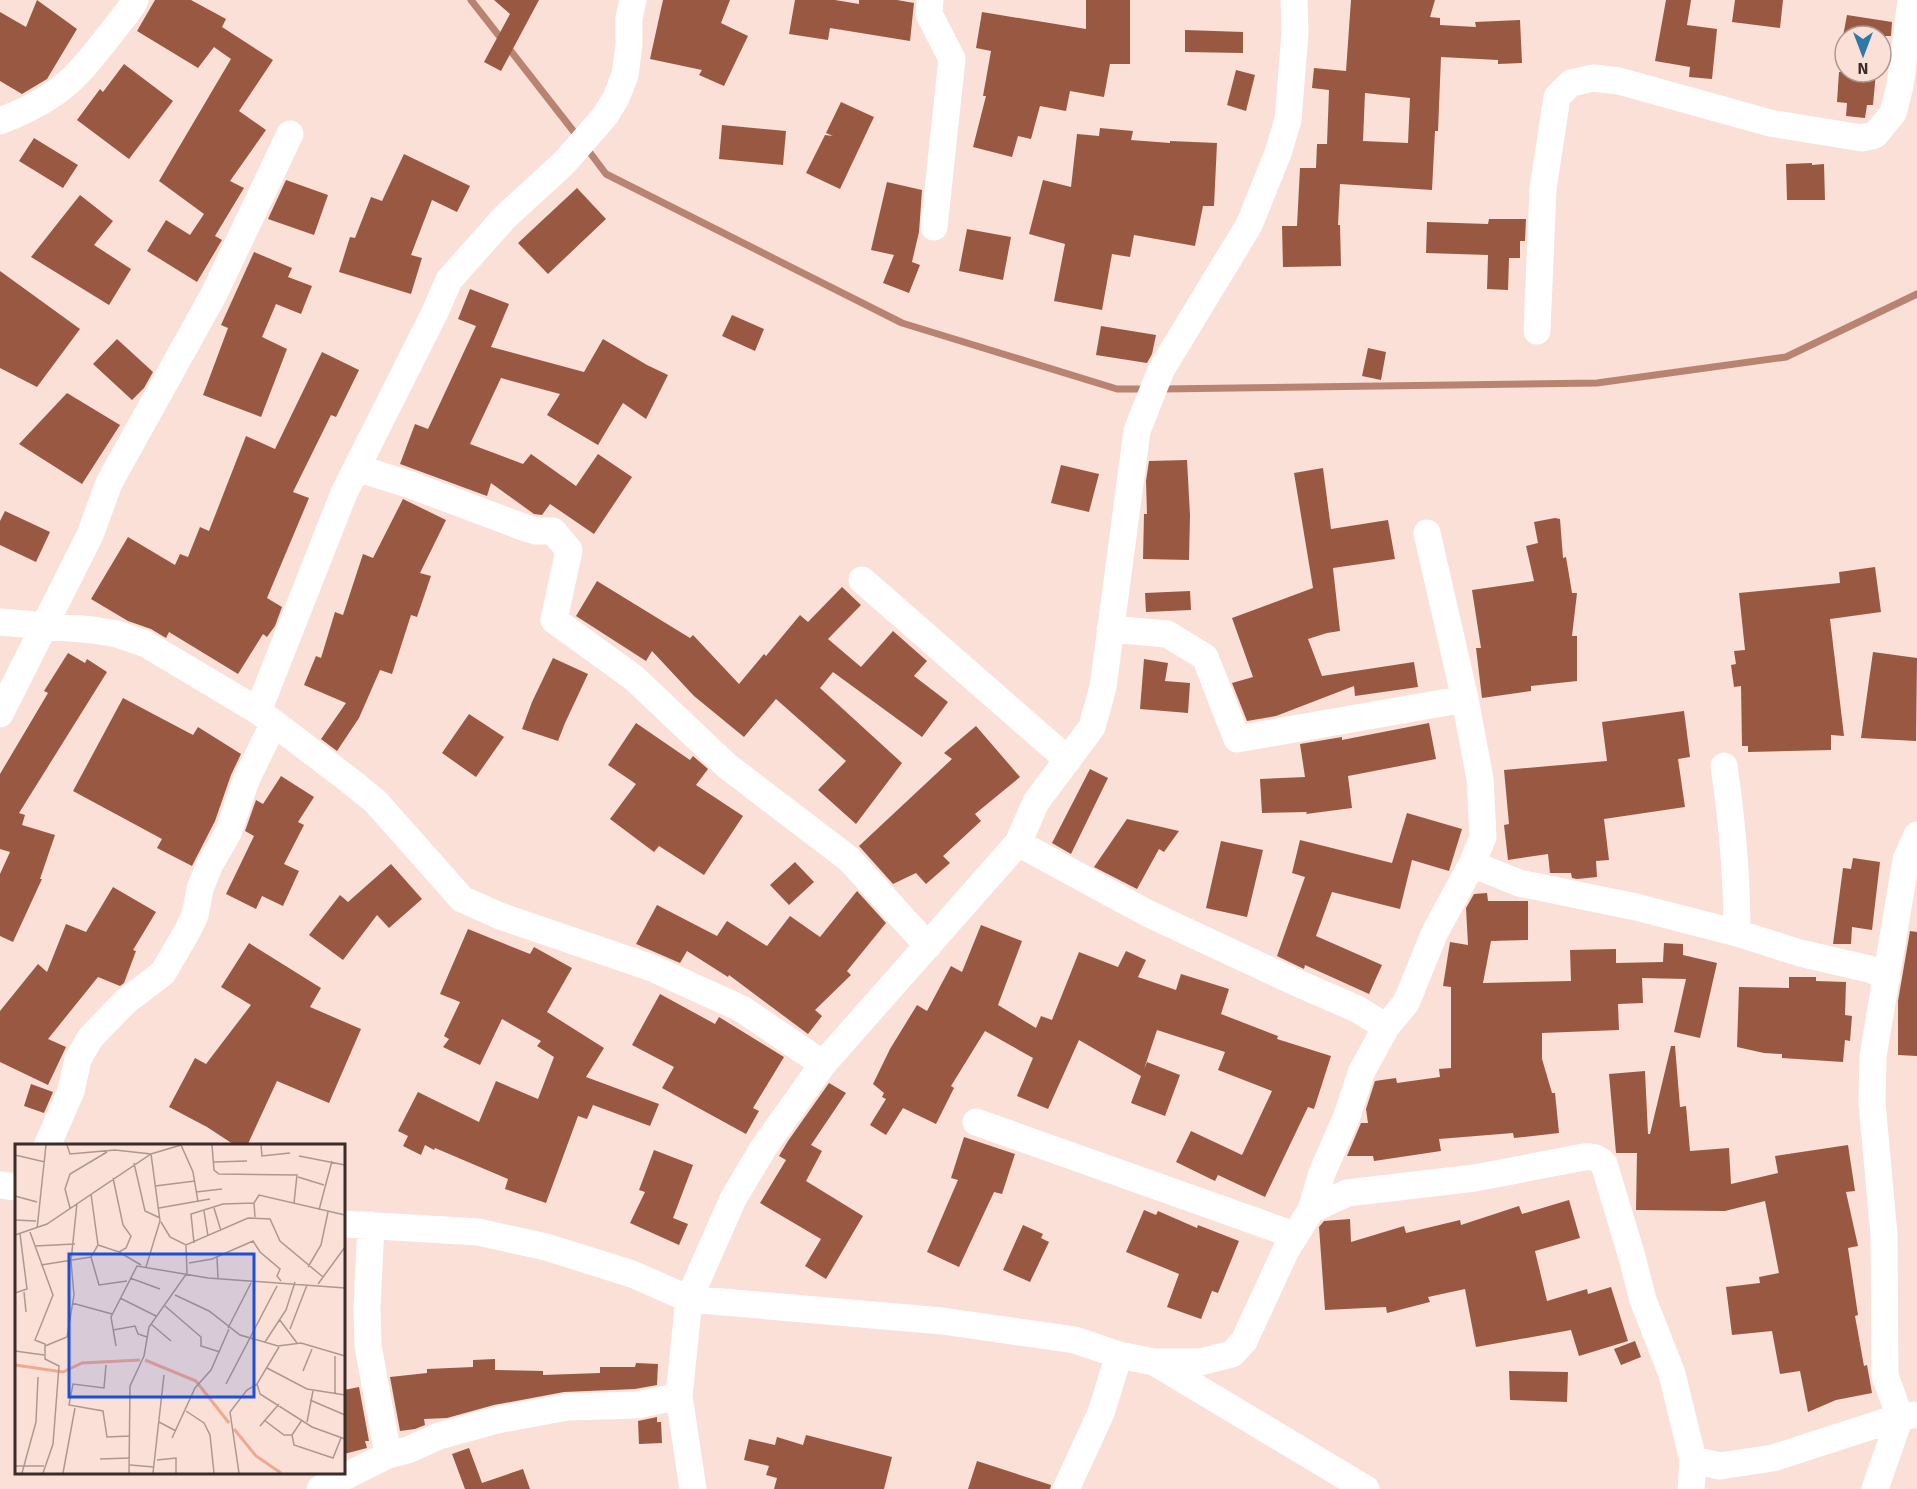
<svg xmlns="http://www.w3.org/2000/svg" width="1917" height="1489" font-family="Signika,sans-serif">
	<style>
		.lines { fill: none; stroke-linecap: round; stroke-linejoin: round }
		.stream { stroke: #b98371; stroke-width: 7 }
		.building { fill: #995842; fill-rule: evenodd }
		.minor { stroke: #fff; stroke-width: 27 }
		.inset-river { fill: none; stroke: #f0a890; stroke-width: 3 }
		.inset-road { fill: none; stroke: #ad9891; stroke-width: 1.5 }
		.view { fill: #1d4ed8; fill-opacity: 0.15; stroke: #1d4ed8; stroke-width: 3 }
		.inset-edge { fill: none; stroke: #3a2d29; stroke-width: 3 }
	</style>
	<rect width="100%" height="100%" fill="#fae0d7"/>
	<g class="lines">
		<!-- stream -->
		<path class="stream" d="M471,0l107,137
			M585,146l21,28 296,149 215,66h30
			M1162,389l435,-6 189,-26 131,-63"/>
	</g>
	<!-- building -->
	<path class="building" d="M37,0l40,29 -30,50 -25,15 -22,-13v-69l26,15z
		M155,0h36l35,19 -4,8 51,33 -34,51 27,19 -36,51 14,7 -29,48 7,4 -25,42 -50,-31 19,-31 24,15 14,-21 -45,-33 72,-122 -17,-12 -16,21 -61,-37z
		M494,0h45l-38,71 -17,-9 26,-48z
		M663,0h67l-9,23 27,13 -24,50 -25,-11 3,-5 -52,-11z
		M795,0h40l24,4v-4h38l17,3 -4,38 -80,-13 -2,12 -39,-6z
		M1086,0h44v64h-20l-6,33 -34,-6 -4,20 -26,-5 -9,33 -13,-3 -6,21 -39,-10 13,-51h-3l8,-45 -15,-3 6,-36 104,17z
		M1351,0h84l-5,17 10,1v7l36,2 -1,-5 45,-2 2,43 -24,1v-4l-57,-3 -3,74h-3l-3,59 -92,-6 -2,41h2l1,41 -58,1 -1,-41h15l3,-58h16l1,-24h10l2,-54 -17,-2 2,-20 32,3zM1365,93l45,5 -2,45 -45,-2z
		M1666,0h25l-4,25 30,4 -5,50 -23,-2 1,-10 -35,-6z
		M1735,0h48l-3,28 -48,-6z
		M1847,15l45,7 -1,14h-48z
		M1185,30l58,2v21l-58,-1z
		M124,64l49,37 -44,58 -52,-39 23,-31 3,3z
		M1236,70l19,5 -9,36 -19,-6z
		M1839,72h37l-3,33h-6l-2,13 -19,-2 1,-13 -10,-1z
		M841,102l33,15 -34,72 -34,-16 19,-38 8,1 -7,-3z
		M722,125l64,6 -3,34 -64,-6z
		M1100,128l33,3 -2,9 39,3v-2l47,2 -3,63h-11l-8,40 -61,-11 -4,22 -18,-3 -10,56 -48,-9 11,-57 -36,-10 14,-54 28,7 6,-53 22,2z
		M34,138l44,27 -15,23 -44,-27z
		M404,154l66,32 -13,26 -25,-12 -21,55 11,3 -11,36 -72,-22 11,-35 5,1 16,-41 11,4z
		M1812,163v2l12,-1 1,36h-38l-1,-36z
		M286,180l42,15 -14,40 -46,-16z
		M887,182l35,8 -3,42 -7,30 8,3 -11,28 -26,-10 11,-28 -23,-5z
		M577,188l29,31 -58,55 -30,-31z
		M80,195l33,26 -19,24 37,24 -22,36 -78,-48z
		M1489,219h37l-1,22h-5v17h-11l-1,32 -21,-1 1,-34 -62,-2 1,-31 61,2z
		M967,229l44,8 -8,43 -44,-9z
		M254,252l38,16 -4,9 24,9 -11,28 -25,-10 -14,33 25,12 -26,68 -58,-22 25,-67 -7,-3z
		M0,271l80,58 -43,58 -37,-19z
		M470,289l39,15 -18,43 93,25 19,-33 44,26 21,10 -22,44 -23,-16 -25,42 -51,-30 13,-21 -59,-16 -31,66 53,20 8,-10 45,32 22,-32 34,23 -38,57 -44,-30 -8,11 -8,-1 -43,-31 -4,13 -87,-32 15,-40 13,5 48,-103 -18,-7z
		M732,315l32,14 -9,22 -33,-15z
		M1101,326l55,9 -4,19 -5,9 -51,-8z
		M117,339l36,33 -9,16 -12,12 -39,-36z
		M1368,348l18,4 -5,28 -19,-4z
		M322,352l37,18 -23,47 -5,-2 -38,77 16,6 -42,100 15,9 -7,19 -8,11 -4,-3 -25,40 -69,-42 -3,6 -15,-9 -23,-8 -37,-22 37,-62 47,28 5,-11 8,3 12,-30 9,4 37,-95 29,13z
		M67,393l53,32 -38,59 -63,-40z
		M1187,460l3,55 -1,45 -46,-1 1,-45h3l-1,-33 3,-20z
		M1061,465l38,9 -10,38 -38,-9z
		M1323,468l8,61 57,-9 7,39 -62,9 7,63 -13,2 -19,6 14,37 92,-14 4,25 -63,9 -1,-10 -78,30 -29,5 -15,-38 21,-6 -21,-59 81,-30 -19,-115z
		M403,499l43,21 -26,53 11,3 -14,41 -6,-2 -19,59 -12,-4 -21,48 -22,33 -16,-12 25,-36 -42,-18 12,-29 5,2 14,-46 8,3 20,-61 10,4z
		M5,511l45,21 -14,30 -36,-17v-24z
		M1555,518l5,1 3,39 3,-1 6,36h5l-5,43h5v45l-46,5v5l-49,7 -6,-50h5l-9,-58 62,-9 -8,-35 12,-3 -4,-21z
		M1875,567l6,45 -51,7 14,117 -13,-1v15l-83,2v-6h-6l-1,-60 -7,1 -3,-22 5,-1 -2,-13 11,-1 -6,-57 101,-10 -1,-11z
		M597,581l93,57 3,-3 46,49 25,-30 2,2 34,-41 8,7 34,-35 19,18 -33,34 33,28 32,-36 34,30 -13,15 34,26 -26,35 -89,-65 -13,16 82,75 -46,61 -38,-34 28,-29 -70,-62 -32,38 -50,-41 -42,-45 -6,10 -70,-45z
		M1190,591l1,19 -45,2 -1,-19z
		M1873,652l44,6 -1,83 -55,-3z
		M68,653l17,10 2,-4 20,13 -88,141 6,2 -3,10 33,10 -15,44h2l-29,63 -13,-6v-62l10,-22 -10,-3v-75l48,-81 -4,-2z
		M553,658l35,16 -23,49 -7,18 -36,-12 10,-27z
		M1144,659l24,4 -3,18 25,2 -2,30 -48,-4z
		M123,698l70,37 5,-8 43,27 -10,21 -16,46 -23,45 -35,-18 5,-9 -89,-48z
		M1684,711l6,46 -12,2 7,48 -81,12 5,41 -13,1 1,16 -20,2 -5,-1 -1,-5h-21l-2,-19 -40,6 -4,-35 5,-1 -5,-54 103,-9 -5,-39z
		M469,714l35,23 -28,40 -34,-24z
		M636,723l54,37 3,-4 15,13 -12,16 47,31 -39,59 -45,-29 -5,6 -44,-33 26,-35 -28,-19z
		M1429,723l7,36 -88,17 4,32 -46,6 1,-2 -45,1 -2,-34 45,-2 -5,-33 42,-7v3z
		M976,726l44,51 -45,37 6,7 -38,35 7,7 -24,21 -10,-11 -23,11 -34,-38 93,-87 -8,-6z
		M1090,769l18,9 -37,76 -19,-11z
		M281,776l33,21 -16,25 6,3 -20,39 15,7 -16,35 -21,-10 -6,13 -30,-15 28,-58 -9,-5 11,-31 7,4z
		M1407,813l55,16 -13,42 -37,-11 -12,49 -68,-17 -16,44 66,29 -13,29 -64,-29 -1,4 -27,-13 28,-79 -13,-4 8,-33 92,23z
		M1127,819l52,12 -15,21 -5,-3 -22,40 -43,-22z
		M1221,841l42,9 -16,67 -41,-9z
		M1853,858l27,4 -8,68 -20,-3 -1,17h-18l10,-76 8,1z
		M795,862l19,20 -25,23 -19,-20z
		M391,864l31,35 -33,29 -12,-13 -34,45 -34,-25 31,-40 8,7z
		M113,887l43,25 -23,38 3,1 -12,32 -4,3 -22,-9 -50,62 18,8 -18,38 -48,-23v-51l38,-47 9,8 19,-48 20,8z
		M857,891l29,32 -39,48 4,4 -36,35 7,6 -14,18 -79,-59 -1,2 -41,-26 -7,12 -44,-19 21,-39 60,31 10,-15 40,25 23,-30 30,21z
		M1487,893l1,8h40v39l-37,1 -8,42 88,-2 -1,-31 46,-1v14l47,-1 1,-19 19,1v11l34,8 -17,75 -26,-6 12,-53 -44,-1 1,25 -25,1 1,26 -77,3v26l10,34h3l4,40 -45,5 -1,-5 -74,6 2,12 -67,10 -1,-5h-26l14,-33h7l-2,-14 9,-28 21,-3 1,5 43,-6 -1,-8 12,-1v-81l-8,-1 7,-44 18,3 -2,-37 8,-14z
		M981,925l41,16 -24,64 38,23 5,-12 11,4 27,-68 39,15 8,-16 20,9 -8,17 38,13 5,-16 48,15 -8,25 57,22 -1,3 54,17 -17,53 -6,-2 -43,90 -47,-22 -3,6 -39,-19 15,-31 51,24 30,-64 -54,-21 7,-18 -68,-22 -13,39 3,-7 33,13 -15,41 -34,-13 10,-27 -62,-36 -31,69 -31,-13 16,-38 -48,-27 -34,55 3,2 -18,36 -33,-16 -17,27 -16,-10 16,-26 -4,-2 2,-4 -11,-9 17,-35 27,-44 10,6 24,-45 11,6z
		M468,929l62,25 4,-7 38,21 -25,44 57,36 -18,29 73,27 -9,22 -57,-21 -6,14 -9,-3 -32,87 -41,-14 3,-10 -73,-31 -1,2 -9,-5 -4,10 -18,-9 5,-10 -10,-5 20,-39 61,30 17,-41 42,18 16,-42 -17,-11 4,-5 -39,-22 -22,46 -37,-18 6,-8 -5,-3 16,-34 -20,-8z
		M1910,931l7,1v124l-19,-1v-54z
		M249,943l72,45 -11,19 51,22 -32,74 -52,-22 -30,65h-11l-29,-19 -38,-20 26,-49 11,6 45,-59 -30,-18z
		M1789,977h27v4l30,1 -1,33 7,1 -2,25 -5,-1 -2,22 -61,-4v-4l-18,-1 -27,-6 2,-60 50,1z
		M660,994l55,30 4,-7 65,40 -31,51 6,3 -13,23 -84,-46 12,-21 -42,-22z
		M1671,1046h4l5,61 6,-1 4,45 39,-3 2,36 47,-11 -3,-17 73,-11 7,46 -9,1 12,54 -10,2 10,67 -3,1 9,50 3,-1 5,28 -36,7 -28,12 -8,-41 -20,3 -8,-43 -40,4 -6,-48 34,-4 -1,-6 20,-4 -14,-72 -40,10 -89,-1 1,-57h-21l-7,-79 36,-3 3,63h2z
		M829,1083l17,10 -35,52 11,6 -16,30 57,35 -37,63 -21,-13 16,-27 -61,-36 26,-43 -7,-4 9,-15z
		M31,1084l22,8 -9,21 -20,-7z
		M964,1137l51,17 -13,40 -8,-2 -35,75 -32,-15 31,-72 -7,-2z
		M654,1150l39,15 -20,53 15,6 -9,21 -49,-22 15,-31 -6,-2z
		M1569,1200l11,38 -45,13 12,50 40,-12 1,5 23,-7 17,54 -49,15 -8,-26 -95,17 -11,-58 -37,8 2,5 -43,11 -1,-6 -61,3 -6,-83 5,-6 26,-2 1,23 53,-16 2,7 54,-13 1,5 58,-19 3,8z
		M1144,1210l12,5 2,-4 39,17 1,-3 41,16 -21,52 -6,-2 -11,28 -34,-12 12,-33 -53,-22z
		M1023,1225l20,9 -2,4 8,4 -19,40 -27,-12z
		M1635,1341l6,16 -20,8 -7,-16z
		M495,1359v11l48,1v4l57,-2v-6h35l1,-4 22,1 -1,21 -22,4 -71,3 -70,13 -47,13 -23,1 1,6 -10,4 -15,2 -10,-54 37,-4v-4l46,-2v-7z
		M1509,1371l59,1 -1,30 -57,-2z
		M359,1387l10,54h-4l2,7 -23,6v-64z
		M657,1417v5h4l1,21 -23,1 -1,-23z
		M806,1435l86,22 -8,32h-110l3,-11 -11,-3 3,-9 -25,-6 5,-21 26,6 2,-8 26,8z
		M469,1448l13,35 41,-14 7,20h-65l-13,-35z
		M977,1461l74,24 -1,4h-82z"/>
	<g class="lines">
		<!-- minor -->
		<path class="minor" d="M930,0l-1,14 23,45 -18,168
			M0,121c29,-11 58,-26 79,-49 19,-21 36,-44 53,-66l3,-6
			M1537,331l6,-142 14,-92 14,-14 22,-5 26,3 151,42 92,15 13,-3 18,-22 7,-27 11,-86
			M357,468l54,17 112,42 13,4h17l16,19 -15,70 80,58 93,88 122,93 79,87
			M862,580l206,180
			M0,622l93,8 24,4 29,10 112,67 91,69 26,21 16,18 71,80 38,17 152,52 90,41 81,55
			M1110,629l57,5 38,23 32,82 228,-40
			M258,711l86,-218 91,-181 14,-32 56,-63 59,-54 41,-47 11,-18 9,-23 4,-30v-27l4,-18
			M0,714l90,-179 19,-52 105,-189 76,-160
			M1724,766c8,55 13,110 13,167
			M1018,843l129,70 148,69 62,27 29,18
			M1472,864l47,19 117,24 101,26 63,20 69,16 18,8
			M976,1122l318,113
			M47,1146l24,-55 7,-32 13,-22 35,-36 37,-28 25,-43 7,-15 5,-26 10,-25 18,-31 18,-53 28,-57
			M0,1185l16,2
			M1311,1210l36,-17 128,-15 109,-21c8,-1 14,0 20,7l28,93 11,43 29,74 21,86 -2,29
			M344,1224l134,8 68,15 86,27 57,25 253,22 133,19 44,15 35,7h46l32,-8 12,-13 42,-91 25,-40 11,-37 25,-57 14,-43 25,-46 20,-24 29,-71 37,-68 11,-27 -3,-58 -15,-80 -38,-166
			M371,1225l-4,83 1,38 20,109
			M1154,1362l212,127
			M1693,1460l27,6 53,-8 127,-41 13,-2
			M320,1489l68,-34 20,-5 31,-14 58,-16 70,-13 70,-2 42,-9
			M693,1489l-14,-93 10,-97 44,-100 31,-52 59,-83 195,-221 18,-41 56,-75 11,-40 34,-256 24,-61 88,-145 29,-72 10,-33 7,-87 -1,-33
			M1066,1489l35,-76 18,-58
			M1875,1489l25,-72 -15,-41 -1,-141 -12,-132 1,-47 33,-196 11,-25"/>
	</g>
	<!-- overview -->
	<g transform="translate(15 1144)">
		<rect width="330" height="330" fill="#fae0d7"/>
		<path class="inset-river" d="M130,216l51,21 33,42M0,221l48,7 19,-9 58,-3M219,285l22,27 25,17"/>
		<path class="inset-road" d="M52,1l3,9 45,-4 36,4 9,67 -14,46M197,1l2,25 5,4 78,1 -3,28M246,1l1,11 28,-3M0,11l30,7M284,12l46,9M199,18l33,-1M119,19l11,48 15,7M283,33l26,8M140,42l40,-5M181,48l26,-3M76,50l7,51 -7,12 8,28 28,-4M0,52l22,6M55,64l-5,-19 5,-15 37,-22M144,64l51,-9M199,64l7,23M304,66l13,-49M189,67l4,25M240,73l-1,-14 5,-8 86,20M0,76l21,1M146,78l9,15 16,8 62,-27 22,1 10,22 43,36M22,85l9,-84M15,88l23,63 -18,45 10,4v15l14,7 -6,78 -10,29M0,91l32,-11 104,-70 30,-9 12,27 5,30M179,99l-3,-29 32,-10 31,-1M83,101l21,7 7,-4 5,-12 -8,-11 -10,-47M20,102l40,-2M104,108l22,13M202,113l1,22M174,119l23,-4 41,-18 7,11 20,17 -3,7 4,5M26,121l50,-8M293,123l13,-22 7,-33M115,134l30,11M303,140l27,-37M9,148l2,20M0,149l12,-4 -7,-55M160,151l34,16 31,24 38,11 23,-3 44,13M105,154l36,18M57,159l40,11M150,162l36,31v9l19,6M264,175l18,24M136,180l20,17M213,184l23,-45M275,185l17,-44M98,186l22,-4 3,8 9,3M250,198l21,-32 9,-28M30,202l22,-9 7,-42 -3,-34 6,-58M101,202l-5,-29 26,-51 71,12 137,10M0,207l29,4M320,212v37M91,221l-2,23 -31,-4 -4,21 34,6 4,26 22,-1M252,224l40,21 38,6M288,227l9,-22M211,240l51,-98M242,240l3,10 52,33 33,12M295,256l35,15M171,267l18,12 6,12 4,38M249,276l20,15h8M287,276l-10,15 2,10 39,13 8,-20M144,278l17,9M292,278l6,-31M245,282l19,-22M157,294l23,-50 16,-18 18,-41M85,315l30,-1M142,316l19,-2v15M115,321l24,2M0,322h29M7,329l14,-51 2,-45M48,329l12,-65M114,329l1,-87 14,-30 5,-29 38,-54 -1,-28M138,329l11,-98M224,329l-9,-61 17,-22 10,-6 22,-37"/>
		<path class="view" d="M54,110h185v143h-185z"/>
		<rect width="330" height="330" class="inset-edge"/>
	</g>
	<!-- north arrow -->
	<g transform="translate(1863 54) rotate(180)"><circle r="28" fill="#fae0d7" stroke="#ad9891" stroke-width="1.5"/>
	<path d="M0-4.5L10 22L0 15L-10 22Z" fill="#2d79ac"/>
	<text y="-9" font-size="16" font-weight="bold" text-anchor="middle" fill="#3a2d29">N</text>
	</g>
</svg>
